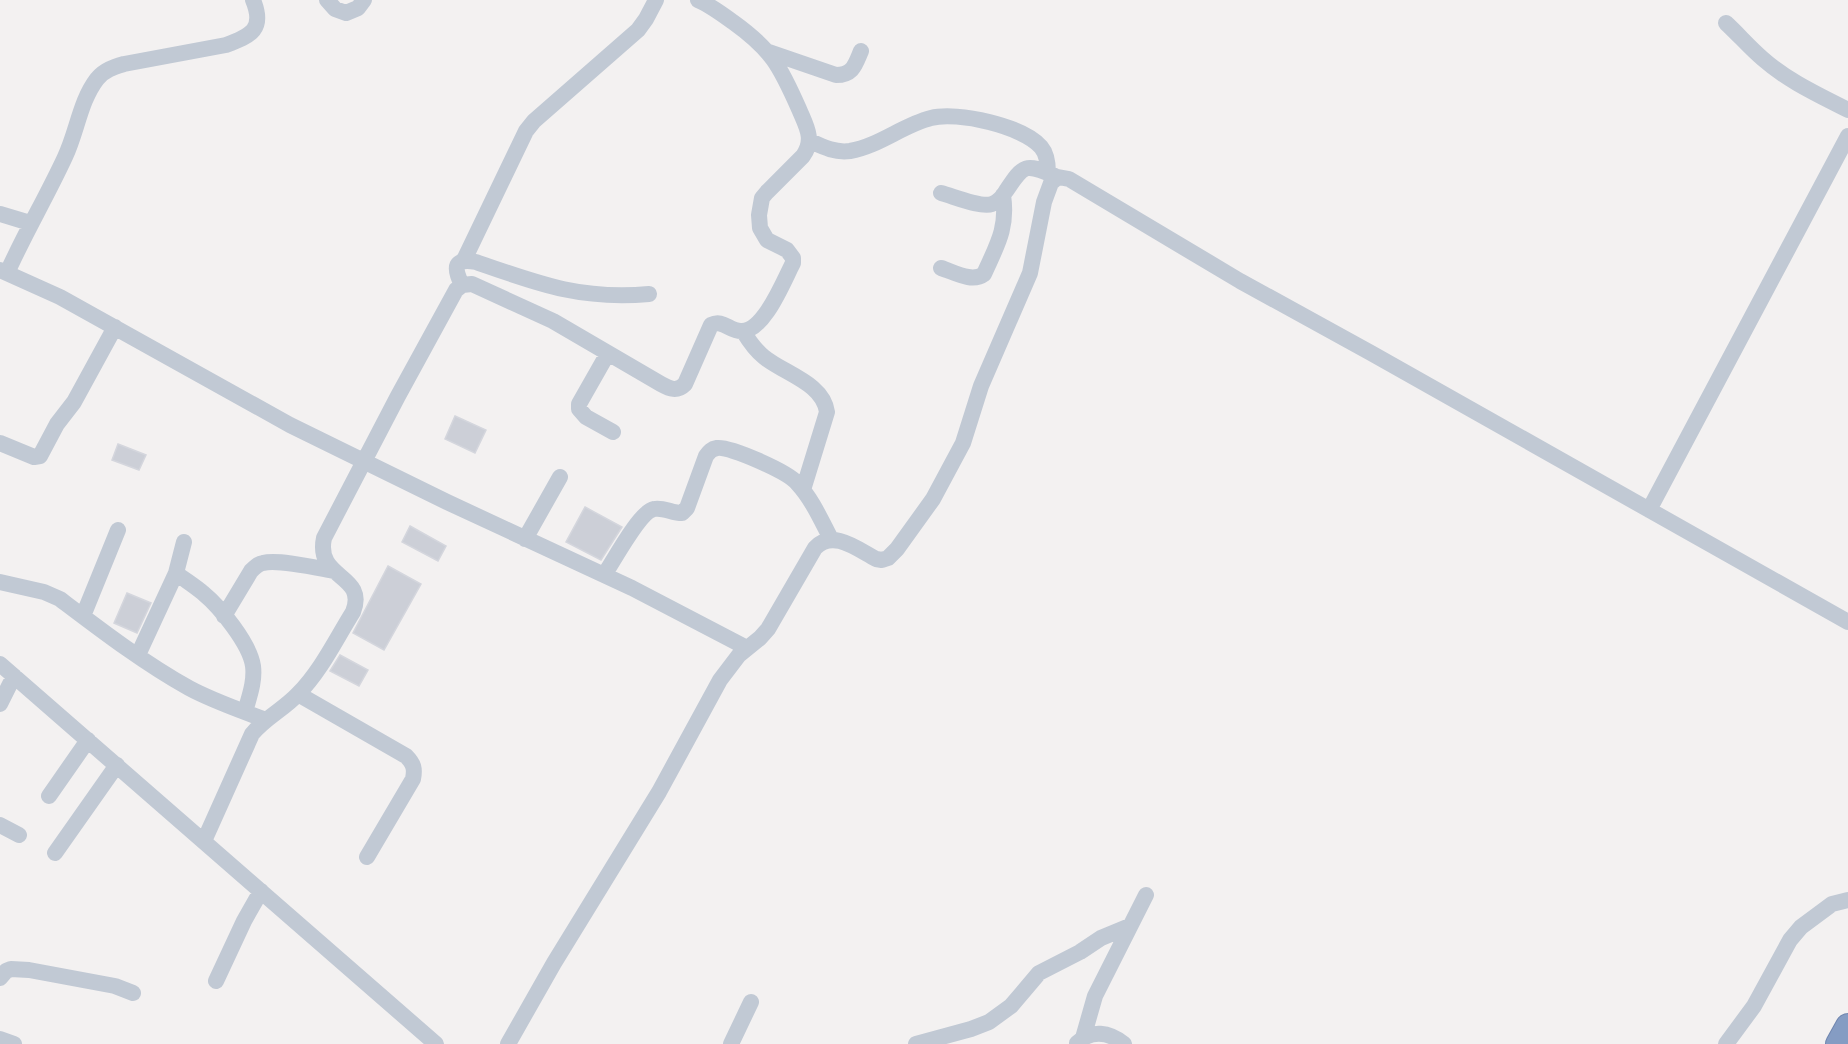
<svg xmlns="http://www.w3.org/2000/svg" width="1848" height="1044" font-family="'DM Sans',sans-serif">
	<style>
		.building { fill: #cccfd7; stroke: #d4d6dd; stroke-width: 1.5 }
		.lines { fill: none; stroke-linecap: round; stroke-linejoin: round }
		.highway-casing { stroke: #7086af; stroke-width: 26 }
		.minor { stroke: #c1c9d4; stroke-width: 16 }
		.highway { stroke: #859cc3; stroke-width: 24 }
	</style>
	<rect width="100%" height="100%" fill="#f3f1f1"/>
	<!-- building -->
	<path class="building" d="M455,416l31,14 -11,23 -30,-14z
		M118,444l28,11 -7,15 -27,-10z
		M585,507l37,20 -21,33 -35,-18z
		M410,526l36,20 -8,15 -36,-19z
		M388,566l33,18 -37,66 -31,-17z
		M127,593l24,10 -14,30 -23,-10z
		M340,655l28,15 -9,16 -29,-15z"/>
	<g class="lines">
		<defs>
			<path id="highway" d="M1838,1044l10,-18"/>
		</defs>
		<!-- highway casing -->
		<use href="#highway" class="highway-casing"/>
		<!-- minor -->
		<path class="minor" d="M327,0l8,9 11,4 12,-5 6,-8
			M1726,23c13,12 24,25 37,36 25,22 56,36 85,51
			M769,52l67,23c17,0 19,-10 25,-24
			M810,141c13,6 25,12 40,10 29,-5 53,-26 81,-33 26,-7 92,8 110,29 6,7 7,17 7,26
			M941,193c12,3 40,15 51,11 6,-2 11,-8 14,-13 18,-27 19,-28 49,-15
			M0,214l30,9
			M464,260l62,-129 8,-10 104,-91 8,-11 10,-19
			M941,268c13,4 31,15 43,6 13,-29 24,-46 19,-79
			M0,270l60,27 230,128 157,77 185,86 115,60
			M7,273c18,-40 40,-77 58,-116 12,-25 15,-56 32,-78 7,-9 17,-12 27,-15l102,-19c25,-9 39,-16 27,-45
			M462,285c-9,-18 -8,-27 14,-23 63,22 105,38 173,32
			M743,331c6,10 12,19 21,26 21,17 59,26 63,55l-24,78
			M608,353l-29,51v5l7,8 27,15
			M0,443l34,14 6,-1 17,-32 17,-22 41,-75
			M1649,510l199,-374
			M525,539l35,-62
			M176,573c9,7 19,13 27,20 17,14 47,51 50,73 2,16 -4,31 -8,46
			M604,575c9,-13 36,-64 50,-66 9,-2 18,4 28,4l5,-5 19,-52c3,-4 5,-7 11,-8 13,-2 71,24 80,35 15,16 24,37 34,56
			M0,582l44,10 16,7c41,31 84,64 129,89 24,13 51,22 77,32
			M83,616l35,-86
			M224,616l27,-45c4,-4 7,-7 12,-8 15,-4 54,5 71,8
			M138,655l38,-82 8,-31
			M0,664l436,380
			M298,694l108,62c8,8 9,13 7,23l-46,78
			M0,704l14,-28
			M49,796l39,-56
			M0,825l19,10
			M204,841l48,-107c13,-16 32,-25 46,-40 23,-23 38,-55 55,-82 15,-38 -38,-32 -29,-74l74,-142 58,-106 6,-5 10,-1 81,37 108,63c9,5 16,8 24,0l26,-59c12,-6 18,6 30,6 23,1 43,-51 52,-68v-5l-6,-8 -20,-10 -7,-12 -1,-13 3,-17 5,-6 36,-36c12,-17 3,-30 -4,-47 -19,-43 -27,-59 -66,-87 -11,-8 -23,-17 -35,-22
			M55,853l62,-88
			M0,978l6,-7 5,-2 18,1 86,16 18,7
			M216,981l28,-60 17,-30
			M1083,1038l12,-42 51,-101
			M0,1039l14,5
			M1077,1043c15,-14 32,-11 47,1
			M508,1044l46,-81 105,-171 61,-112 19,-25 21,-17 8,-9 47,-81c18,-19 42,1 61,11l6,1 6,-2 9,-9 36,-50 30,-56 18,-57 49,-113 14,-71 7,-19 7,-6 11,2 171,102 131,72 477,269
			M731,1044l20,-42
			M916,1044l55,-15 18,-7 22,-16 28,-33 41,-21 21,-14 29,-12
			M1726,1044l28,-38 36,-66 11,-13 31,-23 16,-4"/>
		<!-- highway -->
		<use href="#highway" class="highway"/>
	</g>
</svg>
